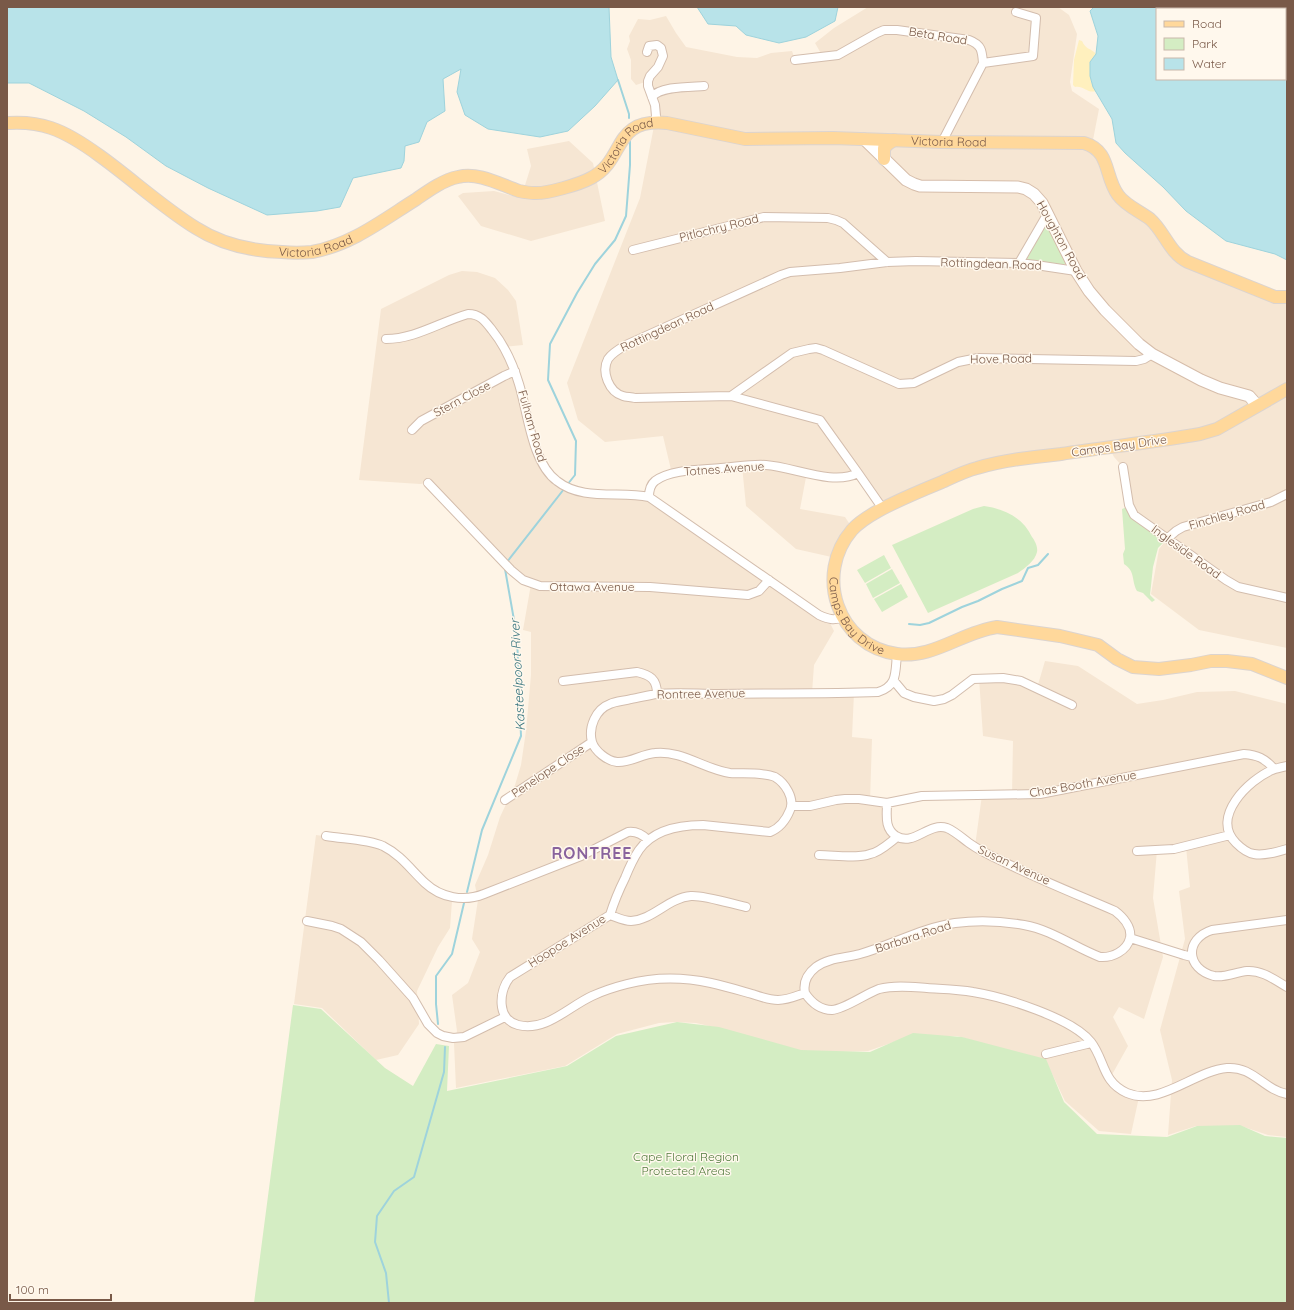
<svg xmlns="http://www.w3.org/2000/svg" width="1294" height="1310" font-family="Quicksand,sans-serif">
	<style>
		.residential { fill: #f6e6d3 }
		.green { fill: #d4edc3 }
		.sand { fill: #fff0be }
		.water { fill: #b8e3e9; stroke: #9ed3dc; fill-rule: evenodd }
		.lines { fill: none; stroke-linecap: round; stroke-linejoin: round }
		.stream { stroke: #9ed3dc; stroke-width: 2 }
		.street-casing { stroke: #d3bdad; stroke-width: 10 }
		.secondary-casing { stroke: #d6bdaa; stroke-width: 13 }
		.primary-casing { stroke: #dcd4cf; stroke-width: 14 }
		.street { stroke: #fff; stroke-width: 8 }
		.secondary { stroke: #fff; stroke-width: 11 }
		.primary { stroke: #ffd89b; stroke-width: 12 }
		.labels { text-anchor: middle; stroke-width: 3; stroke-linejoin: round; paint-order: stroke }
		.street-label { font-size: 12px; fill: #795948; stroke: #fff8ed }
		.park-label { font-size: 12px; fill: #507a3c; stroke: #fff8ed }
		.water-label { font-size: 13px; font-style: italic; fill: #3a767f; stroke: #fff8ed }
		.district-label { font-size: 16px; font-weight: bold; letter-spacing: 1px; fill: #89639d; stroke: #fff8ed }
	</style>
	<rect width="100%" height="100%" fill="#fef4e6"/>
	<!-- residential -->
	<path class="residential" d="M868,7h190l11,8 8,19 -7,48 2,9 27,18 -7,36 22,44 62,64 111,44v351l-88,-18 -48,-36 8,-45 9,-11 -34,-23 -11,-48 -9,-10 -5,-10 -104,15 -122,47 -29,-34 -47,-3 -7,37 45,8 8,12 -17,29 -40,-9 -50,-43 -4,-40 -70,8 -9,-38 -58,6 -27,-22 -11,-37 73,-185 16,-82 -8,-35 -12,4 -5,-6v-19l-4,-11 3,-8 -1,-5 9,-17 12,1 16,-4 10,17 10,14 51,10 20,1 14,-5 21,-2 3,9 28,-3 -8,-14 19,-15z
		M569,141l24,22 12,58 -74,20 -50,-15 -23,-30 5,-3 31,-2 27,7 10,-32 -4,-17z
		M462,271l15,1 18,6 13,12 8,11 7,44 -19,2 36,114 30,27 79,9 179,122 6,12 -20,34 -2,28h42l-2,44 20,2 -2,62 17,2 -1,20 19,16 36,-13 34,20 7,-51h30l1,-54 -30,-5 -4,-58 58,10 8,-27 33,5 59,38 26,-4 34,-8 38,-1 52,13v433l-19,-2 -27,-9h-45l-28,9 4,-55 -12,-50 25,-91 -6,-48 11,-4 -4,-40 -29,3 -4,48 10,59 -19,62 -25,-12 -6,10 15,29 -19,34 30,17 -8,37 -32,-3 -34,-30 -19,-40 -89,-25h-46l-43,15 -59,2 -91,-25 -22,-5 -21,-1 -16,1 -42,11 -52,32 -109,22 -2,-45 3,-12 -5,-36 16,-12 12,-31 -8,-13 6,-39 -3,-15 13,-30 12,-38 15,-32 6,-20 5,-34 5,-56v-43l-8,-2 8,-46 -8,-4 -95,-97 -8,1 -61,-4 22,-171 68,-34z
		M316,835l59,8 77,58 -2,27 -12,19 -21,44 2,33 -21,31 -22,5 -54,-52 -28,-4z"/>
	<!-- green -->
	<path class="green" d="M1045,225h4l17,37 -2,3h-3l-18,-3 -15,-2 -1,-1z
		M984,506c21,3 39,12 48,31 3,4 6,10 5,15 -2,9 -12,16 -19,21l-90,40 -36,-68 81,-36z
		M1127,507l39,33 -8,8 -5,19 -3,28 5,5 -3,2 -9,-9 -6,-2c-6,-11 -1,-19 -13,-27l-1,-10 2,-5 -3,-40z
		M884,555l7,13 -26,15 -8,-13z
		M892,569l8,14 -27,15 -7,-14z
		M901,584l7,13 -26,15 -8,-13z
		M293,1005l28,4 64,59 28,18 23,-42 13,2 -2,45 120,-25 49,-30 61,-14 42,5 82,23 69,2 43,-19 49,4 84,22 18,43 33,32 70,3 30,-11 43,-1 25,11 22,2v165h-1033z"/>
	<!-- sand -->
	<path class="sand" d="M1079,40l3,1c4,9 9,7 14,13 -9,11 -7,27 0,37 -8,3 -13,-6 -21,-4l-2,-2 1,-25z"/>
	<!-- water -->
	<path class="water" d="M7,7h602l2,50 7,23 -23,26 -27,25 -28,6 -52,-8 -23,-14 -8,-23 4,-23 -18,10 2,32 -18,11 -8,20 -14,4 -1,15 -3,7 -48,10 -13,29 -23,4 -50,4 -59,-27 -42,-22 -40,-29 -42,-26 -55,-28h-22z
		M697,7h141l-3,14 -29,16 -27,6 -33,-8 -10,-9 -28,-2z
		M1094,7h193v253l-12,-6 -49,-13 -40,-30 -23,-24 -38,-34 -9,-10 -4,-24 -19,-32 -3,-11v-14l6,-8 2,-18 -8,-25zM1157,9h128v70h-128z"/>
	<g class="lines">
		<!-- stream -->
		<path class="stream" d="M618,80l11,34v4
			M567,485l8,-10 1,-34 -28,-61 2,-36 27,-51 18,-29 20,-24 11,-24 4,-51v-26
			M507,562l57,-73
			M909,624l11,1 9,-2 33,-16 16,-6 24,-12 20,-8 6,-13 10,-3 10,-11
			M467,892l15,-62 39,-94 -4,-99 -12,-68
			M438,1024l-2,-20v-28l16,-22 12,-51
			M389,1303l-3,-30 -11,-31 2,-26 17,-25 20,-14 30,-105 1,-25"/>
		<defs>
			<path id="street" d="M647,52l2,-6 8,-1 4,3 2,8 -5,11 -8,9 -2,5v5l7,19 1,11 -1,6
				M795,60l43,-5 39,-22 7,-3h13l72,10c13,5 13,11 14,23l-41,79
				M983,63l50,-7 3,-38 -20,-6
				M652,97c8,-11 39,-10 52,-11
				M633,250l131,-33 64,1 8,2 7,3 44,39
				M1019,263l29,-50
				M386,339c29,0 54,-17 82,-25 12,0 17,7 24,16 13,16 21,34 27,54 9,29 13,79 38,97 25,20 62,10 92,16l170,118c9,4 15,6 24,2
				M731,396l61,-43 17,-4 7,-1 7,2 76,34 15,-1 44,-21 20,-4 158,3 8,-2 8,-5
				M412,430l9,-9 83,-45 11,-5
				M1123,467l6,38 5,10 92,65 12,7 49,11
				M428,483l83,87 12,10 17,6 110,1 98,8 11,-4 10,-11
				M649,497c0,-7 1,-12 6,-16 16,-12 47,-11 66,-13 15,-1 30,-4 45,-3 28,2 67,21 92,8
				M883,509l-25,-36 -38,-53 -89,-24 -96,2c-4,-1 -9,-1 -12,-2 -14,-4 -22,-24 -15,-37 4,-6 11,-10 18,-14l155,-70 9,-3 50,-4 47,-6 29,-1 103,2 17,2 40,6
				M1168,538l8,-7 7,-4 88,-25 16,-8
				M563,681l74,-9c13,3 20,7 20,22
				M894,681l10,12 10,4 20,4 10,-2 8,-4 21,-16 30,-1 18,3 51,24
				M1287,766c-5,1 -10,2 -15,4 -23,10 -62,47 -36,73 5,5 11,10 18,11 10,2 23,-2 33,-5
				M505,800l87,-58
				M791,806h19l26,-6 9,-1h14l28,4 35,-7 118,-2 204,-40c13,1 21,4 30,15
				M326,836c18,3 41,3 57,10 18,9 28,24 42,37 16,15 39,19 59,11l97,-38 47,-24c8,-1 15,3 20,8
				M1137,851l37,-2 56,-14
				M819,855c15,0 37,4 51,-1 10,-2 19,-11 27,-17
				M610,915c6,2 14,6 21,6 22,-1 37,-23 60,-25 13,-1 41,8 55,11
				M1287,920l-75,10c-28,9 -26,39 2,46 11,2 22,-4 33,-5 15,-1 28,9 40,16
				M307,921l25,5 9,3 20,13 18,18 34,38 15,26 9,9 6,3 10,2 11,-1 41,-20
				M1130,938l54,17 8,2
				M805,993c-9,3 -17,7 -27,7 -9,0 -17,-3 -26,-6 -14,-4 -27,-8 -41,-11 -28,-6 -57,-6 -84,1 -12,3 -24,7 -35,12 -24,11 -46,36 -74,29 -22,-6 -19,-34 -8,-48l100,-62c4,-13 9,-25 15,-37 4,-10 8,-19 14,-28 14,-20 41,-25 64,-25l67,7c10,-4 16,-12 20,-22 5,-12 -5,-27 -15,-33 -11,-5 -32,-3 -45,-4 -26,-4 -49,-23 -75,-20 -13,1 -25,10 -38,9 -10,-1 -22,-11 -25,-20 -4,-15 4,-33 18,-38 6,-3 14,-3 21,-5 8,-1 17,-4 26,-5 20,-2 41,0 61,0 53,-1 106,0 160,-2 20,-6 17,-20 19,-38
				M805,993c-2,-10 2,-19 11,-26 12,-9 29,-9 44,-13 32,-9 61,-26 95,-31 22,-3 47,-2 69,2 28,5 50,22 76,32 12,1 27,-6 30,-19 2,-11 -7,-21 -15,-27 -37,-16 -75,-31 -111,-49 -11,-5 -24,-11 -35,-19 -7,-5 -13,-11 -22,-15 -19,-6 -33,19 -51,8 -12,-8 -9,-21 -9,-33
				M805,993c6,9 15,17 27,17 13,-1 33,-16 47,-21 16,-4 33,-2 48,-1 15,1 31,1 46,4 31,5 99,26 118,50 14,18 11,40 36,51 33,14 67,-22 100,-25 26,-2 37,22 60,26
				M1046,1054l45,-11"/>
			<path id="secondary" d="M864,139l42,41 8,4 6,2 98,1 8,2 8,5 8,9 34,68 13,20 16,19 34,34 13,10 49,26 19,8 29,8 8,9"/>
			<g id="primary">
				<path id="s1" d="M7,123c15,-1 30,0 44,5 18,6 34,17 49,28 32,23 62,51 96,72 25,16 57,23 86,24 9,1 20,1 30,0 39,-7 71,-32 103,-52 13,-9 28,-20 43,-23 21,-5 41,7 61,14 5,1 10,2 15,2 13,1 46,-9 57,-15 36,-19 20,-60 76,-55l78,16 88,-1 109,4 142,1c27,8 20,33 34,52 7,10 21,16 32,24 14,12 20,35 38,43l87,35h12"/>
				<path d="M884,159v-11l4,-4 6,-4"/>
				<path id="s2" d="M1287,389l-70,40 -17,5c-46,8 -93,13 -139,20 -28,3 -57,6 -84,14 -12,3 -24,9 -35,14 -22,9 -44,18 -64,29 -9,5 -19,11 -26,19 -38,44 -15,116 45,124 36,5 65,-22 100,-27l63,9 38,9 19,14 16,8 26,2 32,-4 20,-4h16l25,3 35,14"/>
			</g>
		</defs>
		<!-- street casing -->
		<use href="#street" class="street-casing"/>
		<!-- secondary casing -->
		<use href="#secondary" class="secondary-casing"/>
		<!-- primary casing -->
		<use href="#primary" class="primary-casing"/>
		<!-- street -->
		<use href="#street" class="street"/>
		<!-- secondary -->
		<use href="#secondary" class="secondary"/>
		<!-- primary -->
		<use href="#primary" class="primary"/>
	</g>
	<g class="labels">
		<!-- street labels -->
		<g class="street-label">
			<text transform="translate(938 36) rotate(9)" y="4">Beta Road</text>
			<text dy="4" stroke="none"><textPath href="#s1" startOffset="1029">Victoria Road</textPath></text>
			<text dy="4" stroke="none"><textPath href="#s1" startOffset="694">Victoria Road</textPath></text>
			<text transform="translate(719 228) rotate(-14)" y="4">Pitlochry Road</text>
			<text transform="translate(1061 240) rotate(61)" y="4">Houghton Road</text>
			<text dy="4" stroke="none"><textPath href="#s1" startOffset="346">Victoria Road</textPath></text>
			<text transform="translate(991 264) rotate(2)" y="4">Rottingdean Road</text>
			<text transform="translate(667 327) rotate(-25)" y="4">Rottingdean Road</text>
			<text transform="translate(1001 359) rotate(-1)" y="4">Hove Road</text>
			<text transform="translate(462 399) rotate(-28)" y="4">Stern Close</text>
			<text transform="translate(532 426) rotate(74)" y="4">Fulham Road</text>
			<text transform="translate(1119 446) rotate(-8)" y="4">Camps Bay Drive</text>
			<text transform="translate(724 469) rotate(-4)" y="4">Totnes Avenue</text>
			<text transform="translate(1227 515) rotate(-16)" y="4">Finchley Road</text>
			<text transform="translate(1186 552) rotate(36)" y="4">Ingleside Road</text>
			<text x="592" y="591">Ottawa Avenue</text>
			<text dy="4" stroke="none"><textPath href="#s2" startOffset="564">Camps Bay Drive</textPath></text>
			<text transform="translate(701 694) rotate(-1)" y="4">Rontree Avenue</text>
			<text transform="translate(548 771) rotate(-34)" y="4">Penelope Close</text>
			<text transform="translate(1083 784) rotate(-10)" y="4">Chas Booth Avenue</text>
			<text transform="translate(1014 865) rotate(25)" y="4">Susan Avenue</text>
			<text transform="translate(913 937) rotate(-18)" y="4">Barbara Road</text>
			<text transform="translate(567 941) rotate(-32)" y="4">Hoopoe Avenue</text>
		</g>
		<!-- park labels -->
		<g class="park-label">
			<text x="686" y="1161">Cape Floral Region<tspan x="686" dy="14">Protected Areas</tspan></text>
		</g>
		<!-- water labels -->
		<g class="water-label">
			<text transform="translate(517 675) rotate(-93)" y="5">Kasteelpoort River</text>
		</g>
		<!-- district labels -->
		<g class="district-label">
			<text x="592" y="859">RONTREE</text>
		</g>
	</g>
	<!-- border -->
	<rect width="1294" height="1310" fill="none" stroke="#795948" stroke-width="16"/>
	<!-- legend -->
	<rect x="1156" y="8" width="130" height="72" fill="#fff8ed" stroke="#c9b8ab"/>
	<rect x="1164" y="21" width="20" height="6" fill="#ffd89b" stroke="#c9b8ab"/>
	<text x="1192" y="28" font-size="12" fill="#795948">Road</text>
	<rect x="1164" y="38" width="20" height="12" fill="#d4edc3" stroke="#c9b8ab"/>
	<text x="1192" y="48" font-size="12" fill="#795948">Park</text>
	<rect x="1164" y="58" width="20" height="12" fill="#b8e3e9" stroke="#c9b8ab"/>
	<text x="1192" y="68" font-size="12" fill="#795948">Water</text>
	<!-- scale -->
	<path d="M10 1294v6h101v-6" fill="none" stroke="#795948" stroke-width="2"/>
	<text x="16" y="1294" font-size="12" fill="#795948" stroke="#fff8ed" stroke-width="3" paint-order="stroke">100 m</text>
</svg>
